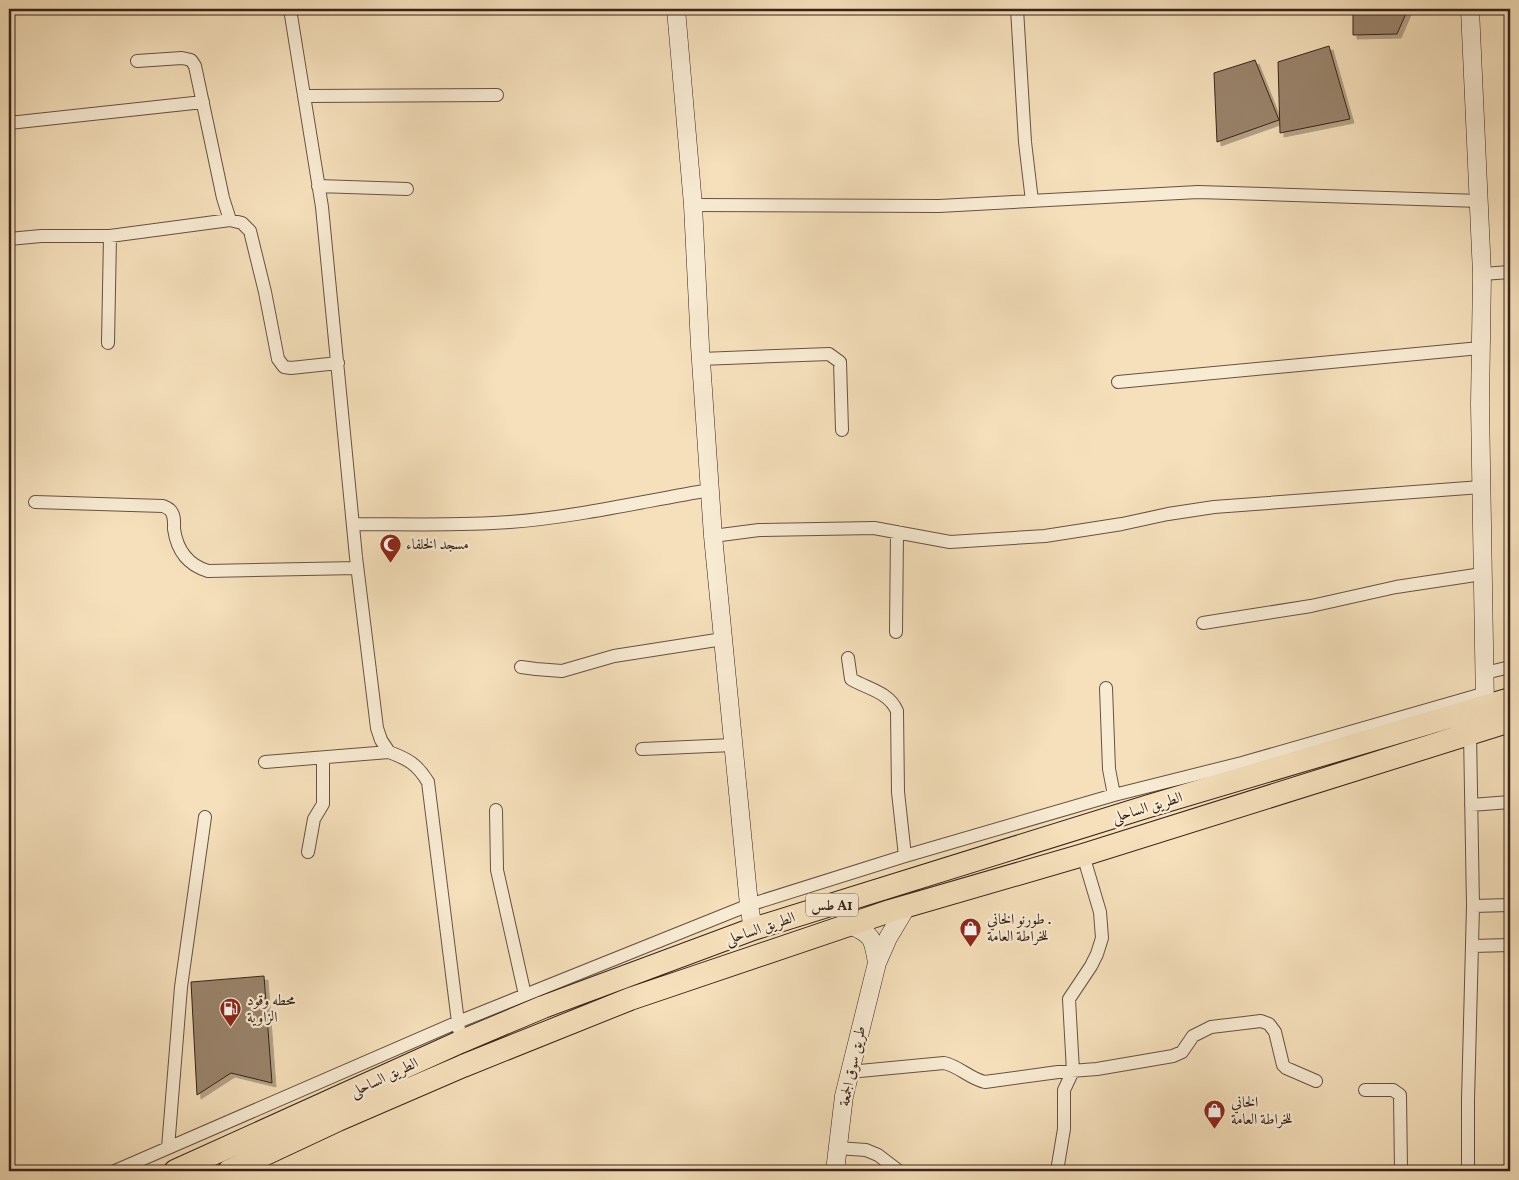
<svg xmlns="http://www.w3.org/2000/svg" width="1519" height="1180" font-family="Vollkorn,Amiri,serif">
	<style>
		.building { fill: #9a856d; stroke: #382319; filter: url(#shadow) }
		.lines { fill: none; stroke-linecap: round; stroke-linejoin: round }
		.street-casing { stroke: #675242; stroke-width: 14 }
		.secondary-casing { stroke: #382319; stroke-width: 19 }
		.highway-casing { stroke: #382319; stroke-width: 24 }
		.street { stroke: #f8ebd3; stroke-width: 12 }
		.secondary { stroke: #f8ebd3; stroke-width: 18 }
		.highway { stroke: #f5e0bb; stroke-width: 22 }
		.labels { text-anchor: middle; stroke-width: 4.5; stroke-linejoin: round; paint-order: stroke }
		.shield { fill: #f8ebd3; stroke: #725f51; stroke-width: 1 }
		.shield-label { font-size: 14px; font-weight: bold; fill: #382319 }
		.poi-label { font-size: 15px; fill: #382319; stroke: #f8ebd3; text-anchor: start }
		.street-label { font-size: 15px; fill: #382319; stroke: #f8ebd3 }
	</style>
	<defs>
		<filter id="shadow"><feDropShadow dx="4" dy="4" stdDeviation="0" flood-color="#0004"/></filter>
	</defs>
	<rect width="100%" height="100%" fill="#f5e0bb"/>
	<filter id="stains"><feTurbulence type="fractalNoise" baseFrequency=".004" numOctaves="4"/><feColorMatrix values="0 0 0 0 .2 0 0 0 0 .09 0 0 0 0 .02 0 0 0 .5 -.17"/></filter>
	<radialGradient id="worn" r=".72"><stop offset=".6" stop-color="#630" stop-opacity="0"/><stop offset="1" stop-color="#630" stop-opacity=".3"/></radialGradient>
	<!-- building -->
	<path class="building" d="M1353,9h55l-11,25 -44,1z
		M1329,46l21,73 -70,14 -2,-71z
		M1255,60l24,60 -62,22 -3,-69z
		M264,976l8,107 -41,-10 -34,22 -6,-113z"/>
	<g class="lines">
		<defs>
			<path id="street" d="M290,9l32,198 34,350 21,171 4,12 8,12
				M1017,9l8,133 7,59
				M137,61l45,-3 9,2 4,6 28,132 7,22
				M304,96l193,-1
				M9,123l194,-21
				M318,186l89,3
				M693,205l246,1 259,-14 282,9
				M9,239l32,-3h69l120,-16 12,3 8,8 15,61 13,67 6,8 7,1 47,-5
				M1482,274l28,-2
				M108,343l2,-107
				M701,359l128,-5 11,8 2,68
				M1118,382l362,-34
				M35,502l128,4c2,1 5,2 7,4 5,5 4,12 4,19 3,21 14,36 34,42l149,-3
				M353,524c52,0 105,2 157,-2 67,-5 134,-21 200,-32
				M713,536l46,-6 115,-2 76,14 95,-6 77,-12 46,-10 46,-7 267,-20
				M1203,623l108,-17 85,-19 86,-13
				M896,632l1,-100
				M848,658l3,21c17,10 38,13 46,32l1,81 7,64
				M521,667l15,2 26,2 52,-15 109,-17
				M1485,673l25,-6
				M1106,688l3,81 5,26
				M642,749l91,-4
				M265,762l124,-10c19,7 28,12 39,30l31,248
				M1471,805l39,-3
				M496,810l1,60 28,125
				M308,852l6,-33 9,-15v-46
				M1473,906l37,-1
				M1472,946l38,-1
				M849,1072l95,-9c15,3 26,16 41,19l73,-10 39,-3 76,-13 9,-4 11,-16 18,-9 50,-6 8,3 6,8 8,33 3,3 30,13
				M1365,1090h28l7,5 1,76
				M168,1148l13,-161 24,-170
				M837,1148l29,2 12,5 21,16
				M115,1171l343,-149 291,-117 156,-49 209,-61 128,-32 244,-70
				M1057,1171l7,-42v-39l9,-19 -4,-72 22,-33 6,-12 5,-16 -2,-26 -17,-57
				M1468,1171v-71l5,-194 -3,-173"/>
			<path id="secondary" d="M676,9l17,196 7,141 13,190 36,369 4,24
				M1470,9l12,265 -2,130 5,302
				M850,925c23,10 23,13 27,38
				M835,1171l9,-75 33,-133 11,-25 19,-32"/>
			<path id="highway" d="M175,1171l285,-129 83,-35 210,-78 396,-123 361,-107
				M229,1171l109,-51 125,-54 167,-67 260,-88 193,-56 427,-134"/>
		</defs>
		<!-- street casing -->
		<use href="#street" class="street-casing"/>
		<!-- secondary casing -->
		<use href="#secondary" class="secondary-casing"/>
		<!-- highway casing -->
		<use href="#highway" class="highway-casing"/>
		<!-- street -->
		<use href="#street" class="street"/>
		<!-- secondary -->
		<use href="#secondary" class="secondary"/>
		<!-- highway -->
		<use href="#highway" class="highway"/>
	</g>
	<!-- icons -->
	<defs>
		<symbol id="mosque-pin" viewBox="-11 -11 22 30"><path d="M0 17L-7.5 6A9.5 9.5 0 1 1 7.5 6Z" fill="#8f2418" stroke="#f8ebd3"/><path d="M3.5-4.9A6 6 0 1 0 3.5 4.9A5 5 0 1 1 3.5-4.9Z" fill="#fff"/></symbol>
		<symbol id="shop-pin" viewBox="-11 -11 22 30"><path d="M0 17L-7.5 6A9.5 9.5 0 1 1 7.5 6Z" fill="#8f2418" stroke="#f8ebd3"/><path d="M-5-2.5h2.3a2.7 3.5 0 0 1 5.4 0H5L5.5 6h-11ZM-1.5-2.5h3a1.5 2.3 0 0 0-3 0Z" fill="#fff"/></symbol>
		<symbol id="fuel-pin" viewBox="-11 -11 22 30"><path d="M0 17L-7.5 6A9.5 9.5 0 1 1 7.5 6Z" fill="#8f2418" stroke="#f8ebd3"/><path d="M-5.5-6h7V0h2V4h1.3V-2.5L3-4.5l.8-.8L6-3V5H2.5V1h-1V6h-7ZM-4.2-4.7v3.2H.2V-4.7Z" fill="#fff"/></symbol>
	</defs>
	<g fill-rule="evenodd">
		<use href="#mosque-pin" x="378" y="532" width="25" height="34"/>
		<use href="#shop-pin" x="958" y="916" width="25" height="34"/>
		<use href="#fuel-pin" x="218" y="996" width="25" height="34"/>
		<use href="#shop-pin" x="1202" y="1098" width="25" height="34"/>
	</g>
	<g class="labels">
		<!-- shield labels -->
		<rect class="shield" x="806" y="893.5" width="52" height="23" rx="4"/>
		<g class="shield-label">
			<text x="832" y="910">طس A1</text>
		</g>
		<!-- poi labels -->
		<g class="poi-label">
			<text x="406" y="549">مسجد الخلفاء</text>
			<text x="987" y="924">طورنو الخاني .<tspan x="987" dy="17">للخراطة العامة</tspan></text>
			<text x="247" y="1005">محطه وقود<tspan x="247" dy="17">الزاوية</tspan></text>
			<text x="1231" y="1107">الخاني<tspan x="1231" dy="17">للخراطة العامة</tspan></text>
		</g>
		<!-- street labels -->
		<g class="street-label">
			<text transform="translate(1147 807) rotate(-17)" y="5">الطريق الساحلى</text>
			<text transform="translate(760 928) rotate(-19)" y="5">الطريق الساحلى</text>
			<text transform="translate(852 1066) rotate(-78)" y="5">طريق سوق الجمعة</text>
			<text transform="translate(384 1077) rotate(-25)" y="5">الطريق الساحلى</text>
		</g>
	</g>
	<!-- margin -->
	<rect width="1519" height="1180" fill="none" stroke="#f5e0bb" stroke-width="30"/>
	<rect x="10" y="10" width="1499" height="1160" fill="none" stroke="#382319" stroke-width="2.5"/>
	<rect x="15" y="15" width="1489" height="1150" fill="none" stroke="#382319"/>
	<rect width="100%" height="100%" filter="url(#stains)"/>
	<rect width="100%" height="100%" fill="url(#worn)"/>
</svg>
